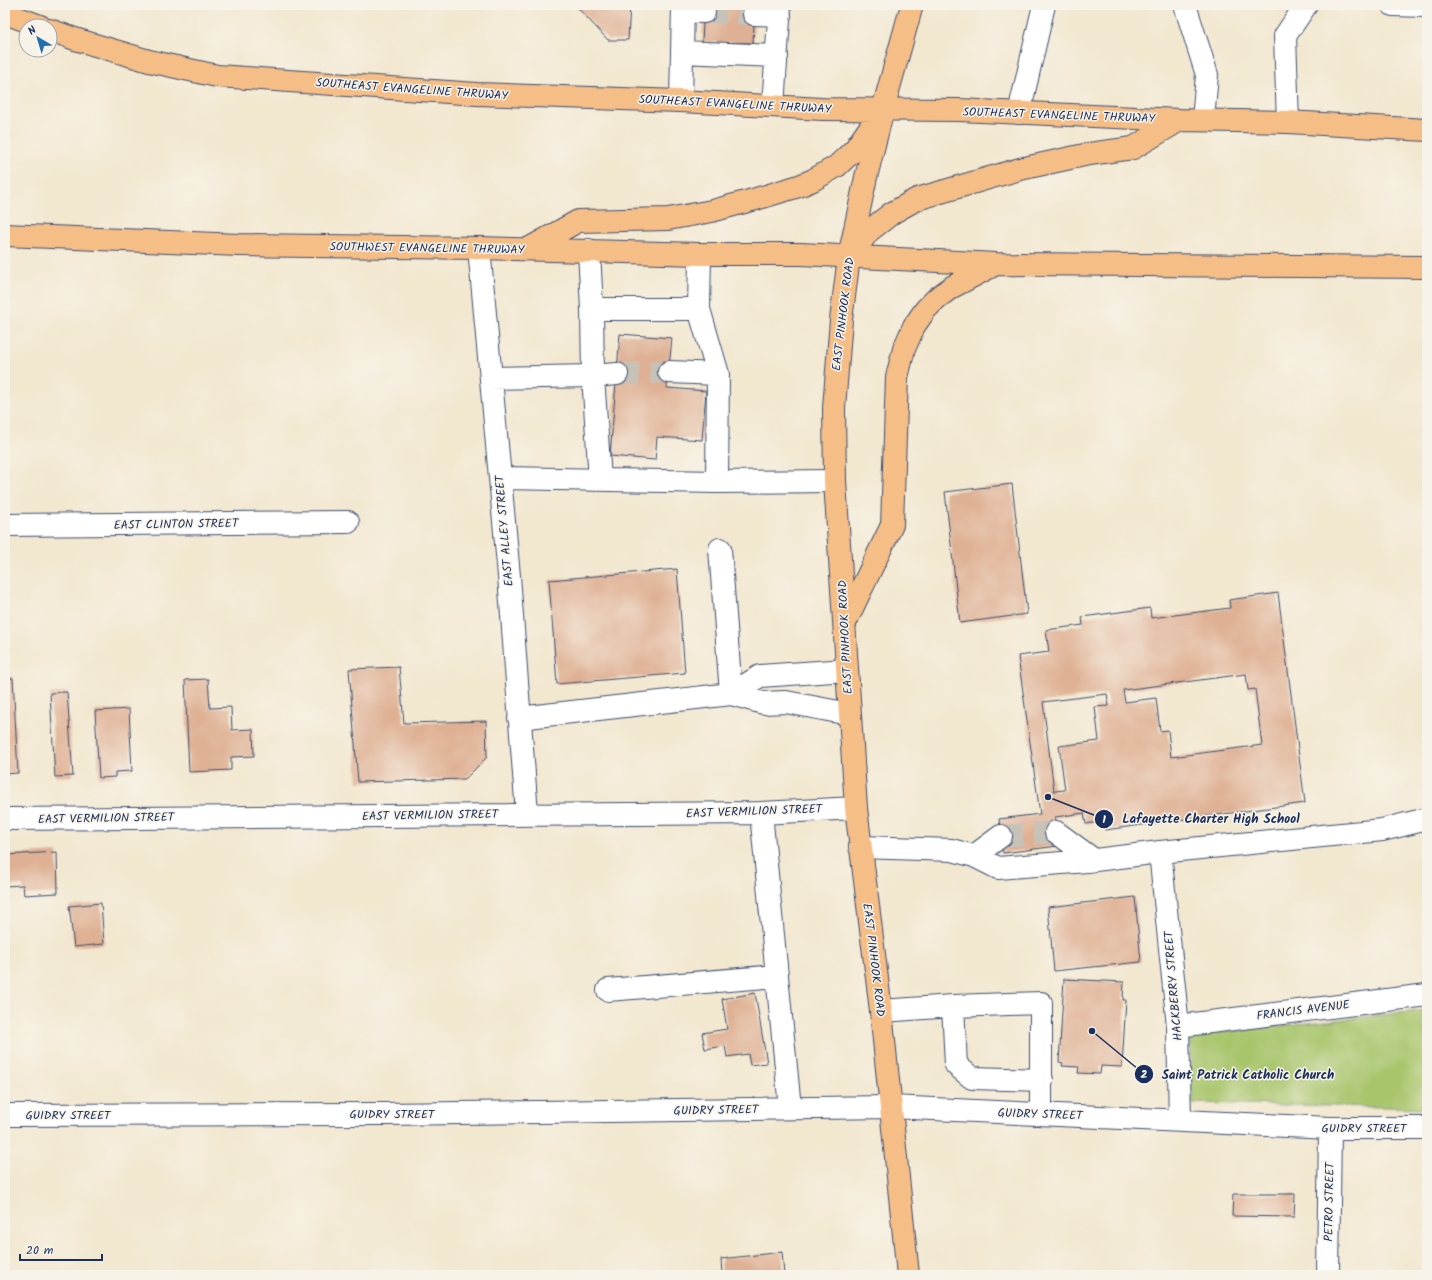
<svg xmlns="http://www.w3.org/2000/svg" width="1432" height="1280" font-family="Kalam,sans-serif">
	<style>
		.green { fill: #a8c56c; stroke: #627a65 }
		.building { fill: #dfb194; fill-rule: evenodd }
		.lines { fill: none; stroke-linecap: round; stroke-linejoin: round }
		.minor-tunnel { stroke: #c7c2b8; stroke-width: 22; stroke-dasharray: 22 11; stroke-linecap: butt }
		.minor-casing { stroke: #3b4b6f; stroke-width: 24 }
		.major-casing { stroke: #3b4b6f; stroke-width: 24 }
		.highway-casing { stroke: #3b4b6f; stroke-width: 24 }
		.minor { stroke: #fff; stroke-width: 22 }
		.major { stroke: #f6be87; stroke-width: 22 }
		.highway { stroke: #f6be87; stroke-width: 22 }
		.labels { text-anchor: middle; stroke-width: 3; stroke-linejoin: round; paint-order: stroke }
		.street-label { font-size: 12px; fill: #1b2f5e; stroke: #f7f3e8 }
		.leader { fill: none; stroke: #1b2f5e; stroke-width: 1.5 }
		.callout-dot { fill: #1b2f5e; stroke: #f7f3e8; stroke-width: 1.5 }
		.mark-label { font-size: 12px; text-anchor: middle; font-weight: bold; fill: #fff }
		.callout-label { font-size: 13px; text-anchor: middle; font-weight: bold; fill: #1b2f5e; stroke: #f7f3e8; stroke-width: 3; stroke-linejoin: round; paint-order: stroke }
	</style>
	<rect width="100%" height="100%" fill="#f7f3e8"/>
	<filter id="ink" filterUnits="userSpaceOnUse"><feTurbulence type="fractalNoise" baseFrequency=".025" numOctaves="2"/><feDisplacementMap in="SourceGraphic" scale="8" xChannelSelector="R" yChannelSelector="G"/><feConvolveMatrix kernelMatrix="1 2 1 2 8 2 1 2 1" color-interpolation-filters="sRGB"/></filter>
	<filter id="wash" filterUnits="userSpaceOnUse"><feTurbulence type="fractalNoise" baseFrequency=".012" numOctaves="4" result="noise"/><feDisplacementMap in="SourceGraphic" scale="16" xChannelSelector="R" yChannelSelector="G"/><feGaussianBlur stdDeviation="0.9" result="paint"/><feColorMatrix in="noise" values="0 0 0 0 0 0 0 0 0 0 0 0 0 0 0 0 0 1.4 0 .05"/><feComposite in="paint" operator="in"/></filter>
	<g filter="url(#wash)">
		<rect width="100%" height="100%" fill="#f2e7cf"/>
		<!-- green -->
		<path class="green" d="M1427,1010v98l-235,-5 -3,-67z"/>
		<g id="blocks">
			<!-- building -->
			<path class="building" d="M575,5h55l-2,35h-20z
				M704,5h51l-2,38 -51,-1z
				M620,334l52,4 -5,50 39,3 -4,49 -45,-3 -2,23 -45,-4z
				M1012,484l15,130 -67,9 -15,-131z
				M677,569l8,104 -128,11 -8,-104z
				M1278,593l27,210 -200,27 -1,-9 -18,3 -2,-11 -29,4 3,29 -55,7 -4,-34 41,-5 -22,-158 31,-4 -3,-22 37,-5 -1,-8 68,-9 1,10 79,-10 -1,-8zM1246,674l2,16 7,-1 7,56 -91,12 -3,-27 -8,1 -4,-33 -31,4 -2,-12zM1107,694l2,12 -14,1 4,34 -40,5 6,44 -11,1 -11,-89z
				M399,667l5,56 82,-2 1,36 -22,22 -107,3 -9,-113z
				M13,678l5,95 -13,1v-95z
				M208,679l2,29 21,-1 1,23 21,-1 1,27 -23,1v13l-42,2 -4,-92z
				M67,692l6,84 -18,1 -5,-84z
				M129,709l3,62 -17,1v5l-16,1 -4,-67z
				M57,852l1,41 -34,2 -1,-10 -18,1v-31z
				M1135,897l6,65 -87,9 -6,-64z
				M101,903l3,41 -30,3 -5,-41z
				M1064,979l60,3 -1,18h3l-4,67 -21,-1 -1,8 -22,-1 1,-6 -17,-1 1,-3 -4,-1z
				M755,993l12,70 -17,2 -2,-11 -21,3 -2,-11 -20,3 -3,-16 25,-4 -5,-30z
				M1233,1194h62l-1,23 -62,-1z
				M782,1252l2,23h-62l-1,-16z"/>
		</g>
	</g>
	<g filter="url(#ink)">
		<use href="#blocks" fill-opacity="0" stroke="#3b4b6f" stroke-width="1"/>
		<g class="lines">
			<!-- minor-tunnel -->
			<path class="minor-tunnel" d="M704,12l50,2
				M617,374l52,-2
				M1001,836l55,-4"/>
			<defs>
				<path id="minor" d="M1185,5l22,70 -4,45
					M1393,5l34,1
					M683,11l21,1
					M754,14l26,1
					M682,52l95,4
					M681,101l2,-96
					M773,106l7,-101
					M1019,113l25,-108
					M1288,122l-3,-86 21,-31
					M479,248l30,328 18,238
					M700,254l-1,55 19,65 -1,108
					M592,309h107
					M669,372l49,2
					M491,378l102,-2 -1,-67 -3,-59
					M500,478l217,4 118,-1
					M600,480l-7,-104 24,-2
					M5,525l343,-3
					M720,549l11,145
					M731,694l29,-18 87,-6
					M519,718l212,-24 32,9 23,-1 63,12
					M761,813l29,295
					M5,819l756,-6 95,-5
					M1056,832l38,28
					M860,847l92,3 22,6 24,12 89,-7 73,-9 222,-22 45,-11
					M1160,852l18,174 2,94
					M974,856l27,-20
					M608,990l169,-14
					M953,1006l3,59 16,13 70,2
					M881,1011l72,-5 88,-3v111
					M1178,1026l249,-31
					M5,1115l381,-1 505,-7 439,21h97
					M1328,1275l2,-147"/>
				<path id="major" d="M908,1275l-27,-264 -25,-203 -21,-327 -1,-73 7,-88 8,-63 17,-80 17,-68 29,-104"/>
				<path id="highway" d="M5,13l35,13
					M50,30l25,9 74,22 68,15 260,18 204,7 141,8 137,1 221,10 108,2 139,8
					M5,235l234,10 240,3 221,6h101l195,10 431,3
					M528,249l50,-28 90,-2 44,-8 44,-12 43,-13 14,-6 24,-14 18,-17 28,-40
					M849,257l20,-26 23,-18 25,-14 103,-30 69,-15 44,-6 47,-28
					M845,623l47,-98 5,-148 7,-28 10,-23 12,-17 11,-11 15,-11 44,-23"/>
			</defs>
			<!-- minor casing -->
			<use href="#minor" class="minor-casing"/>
			<!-- major casing -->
			<use href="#major" class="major-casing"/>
			<!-- highway casing -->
			<use href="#highway" class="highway-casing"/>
			<!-- minor -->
			<use href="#minor" class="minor"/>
			<!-- major -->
			<use href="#major" class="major"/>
			<!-- highway -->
			<use href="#highway" class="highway"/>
		</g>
	</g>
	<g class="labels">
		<!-- street labels -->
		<g class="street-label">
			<text transform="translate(412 89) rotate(4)" y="4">SOUTHEAST EVANGELINE THRUWAY</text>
			<text transform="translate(735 104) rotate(3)" y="4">SOUTHEAST EVANGELINE THRUWAY</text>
			<text transform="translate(1059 115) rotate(2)" y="4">SOUTHEAST EVANGELINE THRUWAY</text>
			<text transform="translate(427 248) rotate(1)" y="4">SOUTHWEST EVANGELINE THRUWAY</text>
			<text transform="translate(843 314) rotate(-83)" y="4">EAST PINHOOK ROAD</text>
			<text transform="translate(176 524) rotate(-1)" y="4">EAST CLINTON STREET</text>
			<text transform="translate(504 531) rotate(-95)" y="4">EAST ALLEY STREET</text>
			<text transform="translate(845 637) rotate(-93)" y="4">EAST PINHOOK ROAD</text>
			<text transform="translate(754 811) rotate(-2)" y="4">EAST VERMILION STREET</text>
			<text transform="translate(430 815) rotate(-1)" y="4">EAST VERMILION STREET</text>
			<text transform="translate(106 818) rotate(-1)" y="4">EAST VERMILION STREET</text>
			<text transform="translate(874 960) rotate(83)" y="4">EAST PINHOOK ROAD</text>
			<text transform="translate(1173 986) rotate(-95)" y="4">HACKBERRY STREET</text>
			<text transform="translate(1303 1010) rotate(-7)" y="4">FRANCIS AVENUE</text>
			<text transform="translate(716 1110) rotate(-1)" y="4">GUIDRY STREET</text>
			<text x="392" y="1118">GUIDRY STREET</text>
			<text transform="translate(1040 1114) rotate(2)" y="4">GUIDRY STREET</text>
			<text x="68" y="1119">GUIDRY STREET</text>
			<text x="1364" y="1132">GUIDRY STREET</text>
			<text transform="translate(1329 1202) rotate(-89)" y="4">PETRO STREET</text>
		</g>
	</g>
	<!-- callouts -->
	<path class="leader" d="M1048 797L1104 819M1092 1031L1144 1074"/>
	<g class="callout-dot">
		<circle cx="1048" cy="797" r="4"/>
		<circle cx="1092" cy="1031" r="4"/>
		<circle cx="1104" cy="819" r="10"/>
		<circle cx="1144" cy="1074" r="10"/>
	</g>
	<g class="mark-label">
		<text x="1104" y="823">1</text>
		<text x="1144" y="1078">2</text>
	</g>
	<g class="callout-label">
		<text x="1211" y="823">Lafayette Charter High School</text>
		<text x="1248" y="1079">Saint Patrick Catholic Church</text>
	</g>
	<!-- margin -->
	<rect width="1432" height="1280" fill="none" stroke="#f7f3e8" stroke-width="20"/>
	<!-- north arrow -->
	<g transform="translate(38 38) rotate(322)"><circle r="19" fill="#f7f3e8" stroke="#9fa5b1"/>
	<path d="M0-3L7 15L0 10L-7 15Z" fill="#1f6fb2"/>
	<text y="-6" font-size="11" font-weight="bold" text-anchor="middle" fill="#1b2f5e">N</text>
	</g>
	<!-- scale -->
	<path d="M20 1254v6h82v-6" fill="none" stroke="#1b2f5e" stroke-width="2"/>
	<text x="26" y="1254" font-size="12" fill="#1b2f5e" stroke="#f7f3e8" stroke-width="3" paint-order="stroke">20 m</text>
</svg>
